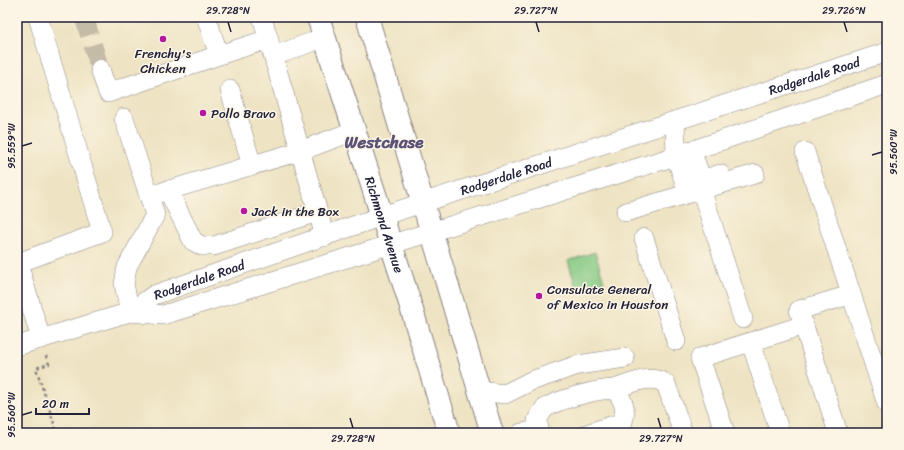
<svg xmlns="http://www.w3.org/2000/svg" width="904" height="450" font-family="Sriracha,sans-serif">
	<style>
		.green { fill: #87ca84; stroke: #547660 }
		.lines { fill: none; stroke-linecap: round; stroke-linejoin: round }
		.stream { stroke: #79a9e4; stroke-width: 5.5 }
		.minor-tunnel { stroke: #c5bca8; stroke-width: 19; stroke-dasharray: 19 10; stroke-linecap: butt }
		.minor-casing { stroke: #88827f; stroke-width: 20 }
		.major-casing { stroke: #88827f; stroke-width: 24 }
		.path { stroke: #88827f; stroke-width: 2.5; stroke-dasharray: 3 3; stroke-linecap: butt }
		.minor { stroke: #fff; stroke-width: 19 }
		.major { stroke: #fff; stroke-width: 22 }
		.ticks { fill: none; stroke: #22223b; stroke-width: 1.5 }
		.poi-dot { fill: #b5179e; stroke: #fcf5e5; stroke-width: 1.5 }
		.labels { text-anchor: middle; stroke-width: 3; stroke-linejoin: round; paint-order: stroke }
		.poi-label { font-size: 13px; fill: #22223b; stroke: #fcf5e5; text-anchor: start }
		.street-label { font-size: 13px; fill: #22223b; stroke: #fcf5e5 }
		.district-label { font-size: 17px; font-weight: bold; fill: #5a5377; stroke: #fcf5e5 }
		.neatline { fill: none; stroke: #22223b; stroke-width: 1.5 }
		.ticks-label { font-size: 10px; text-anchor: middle; fill: #22223b }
	</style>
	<rect width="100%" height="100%" fill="#fcf5e5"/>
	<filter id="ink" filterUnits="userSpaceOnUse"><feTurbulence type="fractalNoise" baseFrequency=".025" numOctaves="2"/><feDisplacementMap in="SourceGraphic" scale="8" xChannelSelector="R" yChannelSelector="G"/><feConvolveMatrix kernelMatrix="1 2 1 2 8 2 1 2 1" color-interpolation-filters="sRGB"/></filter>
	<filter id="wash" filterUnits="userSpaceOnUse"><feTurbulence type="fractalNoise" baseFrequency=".012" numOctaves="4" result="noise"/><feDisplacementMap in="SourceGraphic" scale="16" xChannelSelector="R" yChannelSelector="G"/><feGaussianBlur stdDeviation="0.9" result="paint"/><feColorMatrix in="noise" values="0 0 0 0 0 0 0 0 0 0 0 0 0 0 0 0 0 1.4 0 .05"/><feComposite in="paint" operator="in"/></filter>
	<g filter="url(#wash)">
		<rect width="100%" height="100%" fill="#eee3c3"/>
		<!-- green -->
		<path class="green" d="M595,252l9,30 -27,8 -9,-29z"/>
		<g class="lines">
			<!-- stream -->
			<path class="stream" d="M17,421l4,12"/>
		</g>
	</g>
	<g filter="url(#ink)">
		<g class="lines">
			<!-- minor-tunnel -->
			<path class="minor-tunnel" d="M84,17l16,52"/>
			<defs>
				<g id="minor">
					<path d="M206,17l13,38 50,-16"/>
					<path d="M262,17l63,220"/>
					<path d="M274,56l51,-19"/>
					<path d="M100,69l8,24 111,-38"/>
					<path d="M230,90l22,76"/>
					<path d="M124,118l25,78"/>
					<path d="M675,121l1,35 12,37"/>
					<path d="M691,150l11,30 18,-6"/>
					<path d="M805,152l82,252"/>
					<path d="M701,189l42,130"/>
					<path d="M168,190l25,51 9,5h12l103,-34"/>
					<path d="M626,212l129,-38"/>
					<path d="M644,238l32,103"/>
					<path d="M17,260l24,79"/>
					<path d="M18,263l84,-31 -64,-215"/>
					<path d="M130,312l33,3 513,-159 211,-72"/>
					<path d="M130,312l-6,-28 3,-17 28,-52 -6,-19 151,-45 54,-20"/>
					<path d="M751,342l29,91"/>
					<path id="s1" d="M17,346l113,-34 24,-17 228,-79 505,-164"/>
					<path d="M614,389c16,-5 38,-16 52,-5l17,49"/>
					<path d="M479,391l26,3 26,-13 47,-16 47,-7"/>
					<path d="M521,433l18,-3"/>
					<path d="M540,433l-3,-13c2,-3 5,-8 7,-11 11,-9 55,-20 70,-20 9,10 13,19 9,33l-34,11"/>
					<path d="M725,433l-25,-75 104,-33"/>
					<path d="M838,433l-39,-123 51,-15"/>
				</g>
				<g id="major">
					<path id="s2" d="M318,17l90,280 41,136"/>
					<path d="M367,17l125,416"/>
				</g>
			</defs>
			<!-- minor casing -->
			<use href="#minor" class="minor-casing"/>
			<!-- major casing -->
			<use href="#major" class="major-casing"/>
			<!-- path -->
			<path class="path" d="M46,356l3,8 -13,4 21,65"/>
			<!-- minor -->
			<use href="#minor" class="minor"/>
			<!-- major -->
			<use href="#major" class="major"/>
		</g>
	</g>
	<!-- ticks -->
	<path class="ticks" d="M228,22l3,10M536,22l3,10M844,22l3,10M22,146l10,-3M872,155l10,-3M22,415l10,-3M350,418l3,10M658,418l3,10"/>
	<!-- markers -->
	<g class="poi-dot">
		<circle cx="163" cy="39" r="4"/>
		<circle cx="203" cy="113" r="4"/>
		<circle cx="244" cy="211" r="4"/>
		<circle cx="539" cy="296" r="4"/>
	</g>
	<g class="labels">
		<!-- poi labels -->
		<g class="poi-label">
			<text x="163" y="58" text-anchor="middle">Frenchy's<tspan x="163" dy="15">Chicken</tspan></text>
			<text x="211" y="118">Pollo Bravo</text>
			<text x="252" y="216">Jack in the Box</text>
			<text x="547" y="294">Consulate General<tspan x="547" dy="15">of Mexico in Houston</tspan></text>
		</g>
		<!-- street labels -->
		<g class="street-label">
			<text dy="5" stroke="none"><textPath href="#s1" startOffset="843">Rodgerdale Road</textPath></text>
			<text dy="5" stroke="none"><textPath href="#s1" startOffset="519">Rodgerdale Road</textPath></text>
			<text dy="5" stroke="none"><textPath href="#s2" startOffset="218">Richmond Avenue</textPath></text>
			<text dy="5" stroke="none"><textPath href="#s1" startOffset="195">Rodgerdale Road</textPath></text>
		</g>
		<!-- district labels -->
		<g class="district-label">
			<text x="384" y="148">Westchase</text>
		</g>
	</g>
	<!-- margin -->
	<rect width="904" height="450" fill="none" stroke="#fcf5e5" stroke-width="44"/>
	<!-- scale -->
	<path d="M36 408v6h53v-6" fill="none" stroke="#22223b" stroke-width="2"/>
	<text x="42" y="408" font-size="12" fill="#22223b" stroke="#fcf5e5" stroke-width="3" paint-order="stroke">20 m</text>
	<rect x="22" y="22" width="860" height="406" class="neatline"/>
	<g class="ticks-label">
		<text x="228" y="14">29.728°N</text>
		<text x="536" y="14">29.727°N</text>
		<text x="844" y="14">29.726°N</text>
		<text transform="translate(11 146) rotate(-90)" y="4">95.559°W</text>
		<text transform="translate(893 152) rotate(-90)" y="4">95.560°W</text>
		<text transform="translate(11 415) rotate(-90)" y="4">95.560°W</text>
		<text x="353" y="442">29.728°N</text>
		<text x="661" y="442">29.727°N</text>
	</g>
</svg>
